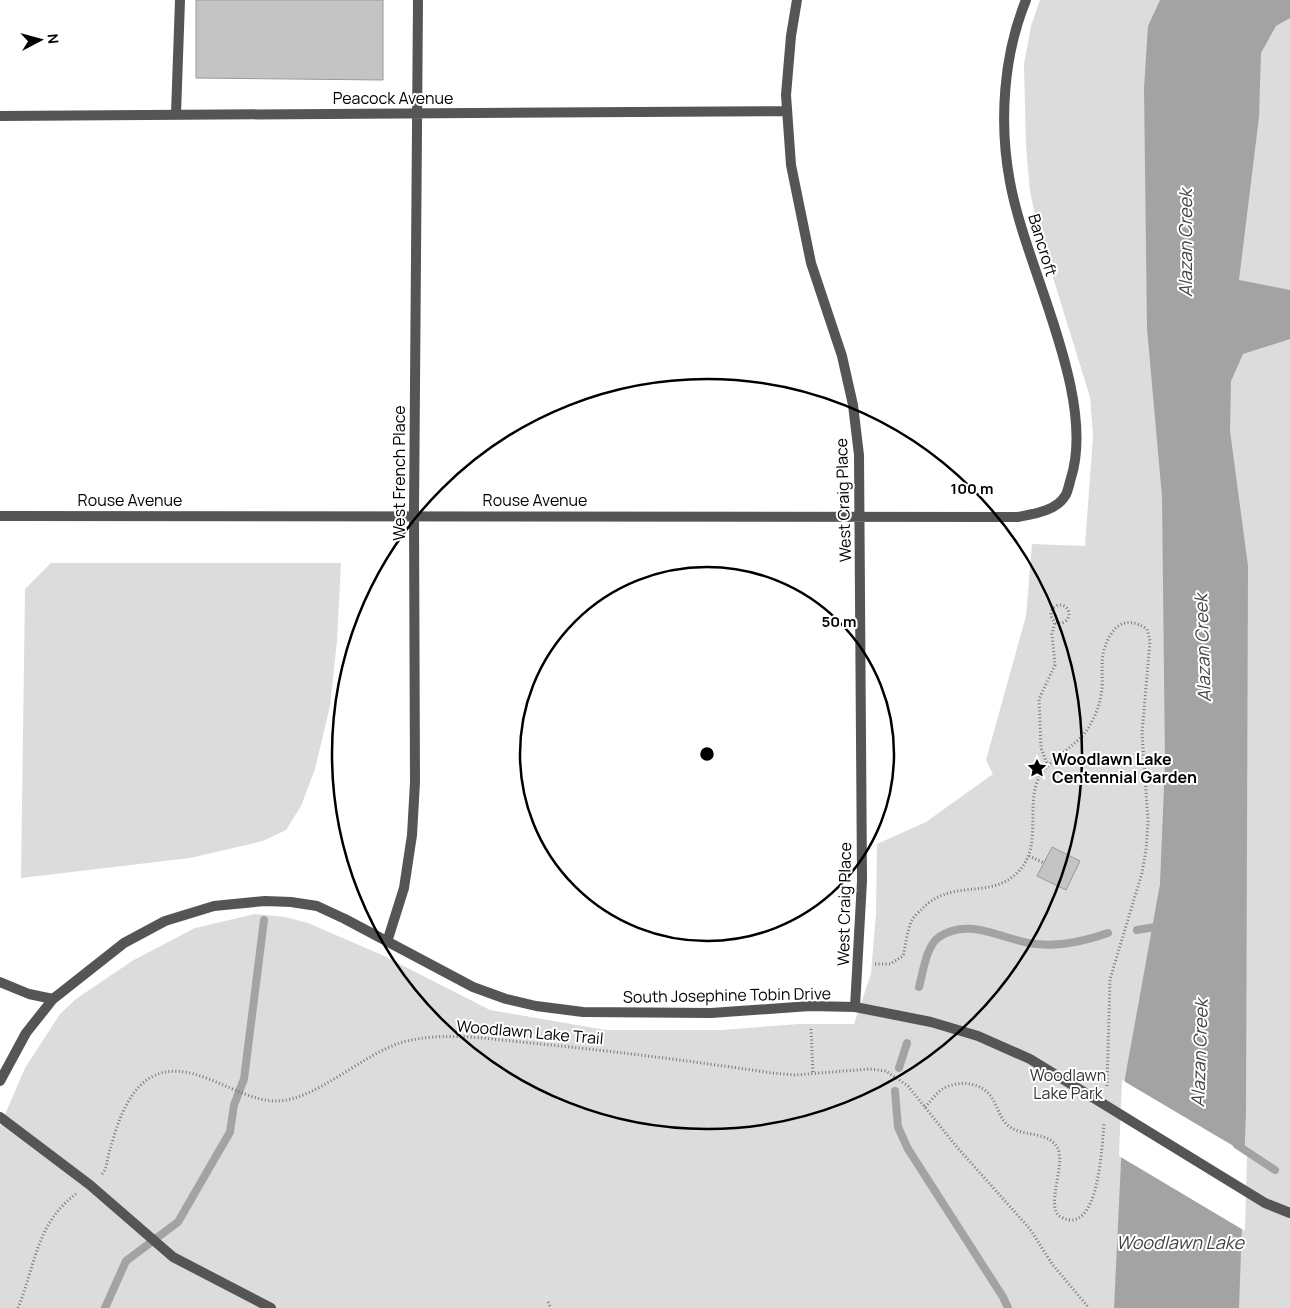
<svg xmlns="http://www.w3.org/2000/svg" width="1290" height="1308" font-family="Manrope,sans-serif">
	<style>
		.green { fill: #dcdcdc }
		.water { fill: #a3a3a3 }
		.pier { fill: #fff }
		.lines { fill: none; stroke-linecap: round; stroke-linejoin: round }
		.stream { stroke: #a3a3a3; stroke-width: 8 }
		.building { fill: #c4c4c4; stroke: #999 }
		.path { stroke: #777; stroke-width: 3; stroke-dasharray: 1 2.5; stroke-linecap: butt }
		.service { stroke: #555; stroke-width: 10 }
		.minor { stroke: #555; stroke-width: 10 }
		.ring { fill: none; stroke: #000; stroke-width: 2.5 }
		.labels { text-anchor: middle; stroke-width: 4; stroke-linejoin: round; paint-order: stroke }
		.street-label { font-size: 16px; fill: #000; stroke: #fff }
		.poi-label { font-size: 16px; font-weight: bold; fill: #000; stroke: #fff; text-anchor: start }
		.park-label { font-size: 16px; fill: #333; stroke: #fff }
		.water-label { font-size: 18px; font-style: italic; fill: #444; stroke: #fff }
		.centre { fill: #000; stroke: #fff; stroke-width: 2.5 }
		.ring-label { font-size: 15px; text-anchor: middle; font-weight: bold; fill: #000; stroke: #fff; stroke-width: 4; stroke-linejoin: round; paint-order: stroke }
	</style>
	<rect width="100%" height="100%" fill="#fff"/>
	<!-- green -->
	<path class="green" d="M1040,0h250v1308h-1290v-182l25,-58 35,-54 16,-15 56,-38 63,-33 60,-14 30,3 23,6 74,32 108,55 116,20h115l78,-6h55l17,-50 5,-61 1,-69 49,-22 67,-48 -7,-14 40,-144 6,-72 53,2 8,-110 -3,-39 -53,-171 -7,-35 -4,-45 -2,-82 7,-38z
		M51,563h290l-4,78 -7,65 -15,63 -14,37 -15,24 -23,11 -73,17 -169,20 4,-289z"/>
	<!-- water -->
	<path class="water" d="M1160,0h130v18l-14,8 -15,27 -2,64 -20,163 51,10v49l-47,15 -12,27 -1,50 18,135 -2,546 -7,196h-125l11,-230 35,-194 5,-122 -3,-265 -15,-169 -3,-240 4,-62z"/>
	<!-- pier -->
	<path class="pier" d="M1122,1080l125,74 -2,77 -126,-75z"/>
	<g class="lines">
		<!-- stream -->
		<path class="stream" d="M1137,930l25,-4
			M919,987c4,-14 7,-41 20,-50 31,-21 65,4 97,7 24,3 49,-3 72,-11
			M899,1068l8,-25
			M895,1091l3,36 10,22 95,148 5,11
			M1237,1145l38,25
			M105,1308l21,-47 52,-39 52,-90 4,-27 10,-26 20,-159"/>
	</g>
	<!-- building -->
	<path class="building" d="M196,0h187v80l-187,-2z
		M1052,847l28,14 -14,29 -29,-14z"/>
	<g class="lines">
		<!-- path -->
		<path class="path" d="M1051 614a9 9 0 1 1 18 0a9 9 0 1 1-18 0Z
			M1048,766l-7,-18 -2,-49 16,-34 -3,-31 3,-12
			M1029,856l15,7
			M875,964h15l13,-8c3,-11 4,-26 9,-36 2,-4 7,-8 10,-11 31,-32 67,-8 96,-37 23,-23 10,-59 18,-87 7,-24 37,-35 51,-55 7,-11 12,-22 14,-35 3,-14 -1,-31 3,-45 7,-23 20,-36 43,-21l3,12 -8,92 6,88 -2,29 -4,23 -32,106 -3,107
			M811,1029l2,44
			M925,1107c6,-6 12,-15 19,-19 16,-8 38,-6 48,10 6,9 8,22 18,29 15,10 37,4 47,20 10,17 -13,61 4,70 38,21 41,-73 43,-93
			M102,1174c5,-5 5,-14 7,-21 7,-24 15,-54 35,-71 41,-33 91,20 133,19 40,-1 85,-47 126,-59 41,-11 87,-3 128,1 81,8 161,18 241,30l23,2 74,-6 17,2 22,15 48,60 74,83 22,35 37,44
			M548,1302l3,6
			M18,1308c17,-41 18,-85 58,-114"/>
		<!-- service -->
		<path class="service" d="M176,114l4,-114
			M0,1117l90,68 83,72 98,51"/>
		<!-- minor -->
		<path class="minor" d="M797,0l-6,36 -5,59 5,70 20,98 31,93 11,49 6,50 3,426 -7,126
			M0,116l787,-5
			M0,516l1018,1c15,-3 38,-6 47,-21 3,-4 4,-12 6,-18 26,-82 -46,-211 -61,-296 -11,-58 -7,-126 16,-182
			M387,942l17,-54 8,-53 3,-53 -1,-267 4,-515
			M0,982l29,12 24,5
			M0,1081l26,-48 27,-34 71,-56 41,-22 49,-15 51,-5 26,1 26,4 28,13 128,68 33,12 30,7 47,6 128,1 99,-7 45,1 76,15 47,14 52,23 235,144 25,10"/>
	</g>
	<!-- distance rings -->
	<g class="ring">
		<circle cx="707" cy="754" r="187"/>
		<circle cx="707" cy="754" r="375"/>
	</g>
	<!-- icons -->
	<defs>
		<symbol id="sight-bare" viewBox="-9 -9 18 18"><path d="M0-6L1.8-2.2L6-1.7L2.9 1.2L3.7 5.4L0 3.3L-3.7 5.4L-2.9 1.2L-6-1.7L-1.8-2.2Z" fill="#000" stroke="#fff" stroke-width="2.5" paint-order="stroke"/></symbol>
	</defs>
	<g fill-rule="evenodd">
		<use href="#sight-bare" x="1023" y="754" width="28" height="28"/>
	</g>
	<g class="labels">
		<!-- street labels -->
		<g class="street-label">
			<text x="393" y="104">Peacock Avenue</text>
			<text transform="translate(1043 245) rotate(73)" y="6">Bancroft</text>
			<text transform="translate(399 473) rotate(-90)" y="6">West French Place</text>
			<text x="130" y="506">Rouse Avenue</text>
			<text x="535" y="506">Rouse Avenue</text>
			<text transform="translate(843 500) rotate(-92)" y="6">West Craig Place</text>
			<text transform="translate(844 904) rotate(-89)" y="6">West Craig Place</text>
			<text transform="translate(727 995) rotate(-1)" y="6">South Josephine Tobin Drive</text>
			<text transform="translate(530 1032) rotate(5)" y="6">Woodlawn Lake Trail</text>
		</g>
		<!-- poi labels -->
		<g class="poi-label">
			<text x="1052" y="765">Woodlawn Lake<tspan x="1052" dy="18">Centennial Garden</tspan></text>
		</g>
		<!-- park labels -->
		<g class="park-label">
			<text x="1068" y="1081">Woodlawn<tspan x="1068" dy="18">Lake Park</tspan></text>
		</g>
		<!-- water labels -->
		<g class="water-label">
			<text transform="translate(1186 243) rotate(-90)" y="6">Alazan Creek</text>
			<text transform="translate(1203 648) rotate(-92)" y="6">Alazan Creek</text>
			<text transform="translate(1200 1053) rotate(-88)" y="6">Alazan Creek</text>
			<text x="1180" y="1249">Woodlawn Lake</text>
		</g>
	</g>
	<circle cx="707" cy="754" r="8" class="centre"/>
	<g class="ring-label">
		<text x="972" y="494">100 m</text>
		<text x="839" y="627">50 m</text>
	</g>
	<!-- north arrow -->
	<g transform="translate(40 40) rotate(84)" stroke="#ffffff" stroke-width="4" paint-order="stroke">
	<path d="M0-4L9 19L0 12L-9 19Z" fill="#000000"/>
	<text y="-8" font-size="14" font-weight="bold" text-anchor="middle" fill="#000000">N</text>
	</g>
</svg>
